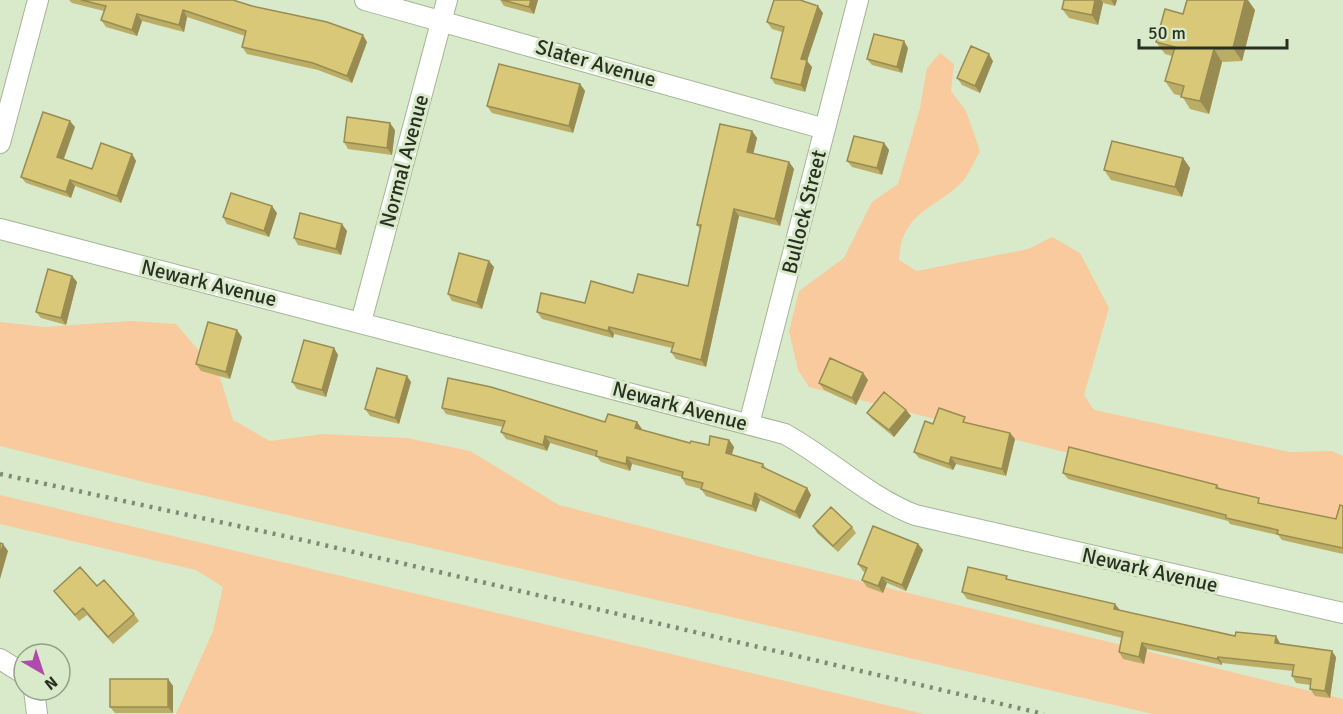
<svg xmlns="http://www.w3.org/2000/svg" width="1343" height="714" font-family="Signika,sans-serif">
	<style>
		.green { fill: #f9ca9d }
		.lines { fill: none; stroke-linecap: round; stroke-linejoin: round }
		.street-casing { stroke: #a4b596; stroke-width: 22 }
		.street { stroke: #fff; stroke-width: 20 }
		.rail { stroke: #7e8b74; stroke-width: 4.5; stroke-dasharray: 3 6; stroke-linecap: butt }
		.wall { fill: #bbac66 }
		.shaded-wall { fill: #988c53 }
		.building { fill: #d9c877; stroke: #988c53; stroke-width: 1.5 }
		.labels { text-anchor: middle; stroke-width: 6; stroke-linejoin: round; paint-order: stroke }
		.street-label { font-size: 21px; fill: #293023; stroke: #d8eac9 }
	</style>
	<rect width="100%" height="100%" fill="#d8eac9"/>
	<!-- green -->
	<path class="green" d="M940,53l14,11 -3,27 15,20 14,40c-6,10 -11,24 -19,32 -28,27 -60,30 -62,77l18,11 111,-22 24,-12 28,16 29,55 -25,87 10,15 196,42 42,-1 11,5v67l-534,-136 -11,-17 -9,-39 10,-40 45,-33 28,-56 26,-18 22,-76 7,-40z
		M131,321l45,3 43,50 14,46 37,21 53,-7 84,4 63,13 89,54 206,53 578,141v15h-190l-1009,-232 -144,-36v-124l45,5z
		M0,495l924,219h-748l37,-83 10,-44 -27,-17 -196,-46z"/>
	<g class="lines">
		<defs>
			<path id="street" d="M365,0l460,129
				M0,143l38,-143
				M0,229l785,205c45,25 82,62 130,81l428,98
				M361,322l86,-322
				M749,424l109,-424
				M0,659l24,15
				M34,690l3,24"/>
		</defs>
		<!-- street casing -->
		<use href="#street" class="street-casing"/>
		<!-- street -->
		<use href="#street" class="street"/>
		<!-- rail -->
		<path class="rail" d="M0,474l307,67 737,173"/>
	</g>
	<!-- wall -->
	<path class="wall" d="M69,0h164l134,42 -15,41 -34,-13 -71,-16 -5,-7 3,-11 -58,-19 -3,15 -42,-11 -5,15 -31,-9 -5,-7 3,-9 -32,-8z
		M500,0h38l-4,14 -30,-8z
		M1064,0h53l-2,6 -12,-3 -5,22 -29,-7 -7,-9z
		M1255,10l-13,51 -20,1 -13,52 -19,-5 -8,-13 -8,-2 -9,-13 7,-25 -7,-2 -9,-12 27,-28z
		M823,13l-16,48 5,6 -7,25 -30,-8 -4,-6 11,-46 -10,-3 -5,-7z
		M908,48l-6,25 -30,-8 -5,-6z
		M993,61l-13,32 -18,-8 -5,-7z
		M580,84l5,7 -12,42 -81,-20 -5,-7z
		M75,127l-11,32 28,10 40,-15 4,7 -15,42 -46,-17 -4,12 -45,-15 -5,-6z
		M395,130l-3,25 -44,-6 -4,-7z
		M752,131l5,7 -4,16 36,8 5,7 -14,57 -41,-10 -33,151 -30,-8 -5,-7 1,-4 -58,-14 -1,4 -71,-19 -5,-7 96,-19 55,-7 12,-57 -3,-4z
		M884,143l5,7 -7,25 -30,-8 -5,-6z
		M1183,158l7,10 -8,29 -71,-17 -7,-10z
		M277,213l-8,24 -42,-13 -4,-7z
		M347,231l-6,24 -43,-10 -4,-7z
		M494,267l-12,42 -30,-8 -4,-7z
		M72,276l5,6 -11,43 -25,-7 -5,-6z
		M242,337l-12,42 -29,-8 -5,-7z
		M334,348l4,7 -12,42 -29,-8 -5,-7z
		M863,373l5,7 -12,25 -32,-15 -5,-7z
		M411,382l-12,42 -29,-8 -5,-7z
		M442,408l163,14h32l5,8 48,13 19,2 20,-5 5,7 -2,8 31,9 4,6 40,18 4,7 -11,24 -40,-19 -4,12 -50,-16 -5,-7 -15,-4 -4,-7v-1l-50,-13 -2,7 -29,-9 -4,-5 -47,-14 -3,8 -41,-12 -5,-7 2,-5 -57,-13z
		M906,410l5,6 -17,21 -22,-18 -5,-6z
		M969,423l41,10 5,6 -9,37 -50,-12 -3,6 -34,-12 -5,-6 19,-28z
		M1063,473l154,12 3,3 43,16 73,15 7,-13v48l-61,-14 -4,-5 -48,-11 -2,-3 -160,-42z
		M813,526l39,1 4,6 -18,19 -21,-19z
		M918,544l5,6 -17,41 -19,-8 -4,10 -16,-6 -5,-7 3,-8 -2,-1 -5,-7z
		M1010,580l110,30 115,26 45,7 56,14 -6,41 -15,-2 -5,-7v-4l-14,-2 -4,-7 1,-5 -71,-8v2l-75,-16 -3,15 -21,-5 -4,-7 3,-14 -155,-39 -5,-7z
		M97,586l37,28 5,7 -26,23 -26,-29 -8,6 -25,-30z
		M168,679l5,7v27h-58l-5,-6z"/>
	<!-- shaded-wall -->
	<path class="shaded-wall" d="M531,0h7l-4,14 -5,-7z
		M1095,0h6l2,3 -5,22 -6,-10z
		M1111,0h6l-2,6z
		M1245,0h3l7,10 -13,51 -9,-13z
		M818,6l5,7 -16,48 5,6 -7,25 -4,-7v-26z
		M183,10l4,7 -3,15 -5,-7z
		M137,14l5,7 -5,15 -5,-6z
		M363,35l4,7 -15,41 -5,-7z
		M904,41l4,7 -6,25 -5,-6z
		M1214,49l8,13 -13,52 -9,-13z
		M989,54l4,7 -13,32 -5,-7z
		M580,84l5,7 -12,42 -4,-7z
		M70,121l5,6 -13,36 -5,-6z
		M390,123l5,7 -3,25 -5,-7z
		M752,131l5,7 -5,21 -5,-7z
		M884,143l5,7 -7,25 -5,-7z
		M132,154l4,7 -15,42 -4,-7z
		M1183,158l7,10 -8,29 -7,-10z
		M789,162l5,7 -14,57 -5,-7z
		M70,180l5,6 -4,12 -5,-6z
		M272,206l5,7 -8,24 -5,-6z
		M734,209l5,7 -33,151 -5,-7z
		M342,224l5,7 -6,24 -5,-6z
		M489,261l5,6 -12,42 -5,-6z
		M72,276l5,6 -11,43 -5,-7z
		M609,327l5,7 -1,4 -5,-7z
		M237,330l5,7 -12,42 -4,-7z
		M334,348l4,7 -12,42 -4,-7z
		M863,373l5,7 -12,25 -4,-7z
		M407,376l4,6 -12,42 -4,-6z
		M906,410l5,6 -17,21 -5,-7z
		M637,422l5,7 -2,6 -5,-7z
		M1010,433l5,6 -9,37 -4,-7z
		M545,436l5,7 -3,8 -4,-6z
		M729,440l5,7 -4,13 -4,-7z
		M627,457l5,7 -2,7 -4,-7z
		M951,457l5,7 -3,6 -4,-6z
		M807,488l4,7 -11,24 -5,-7z
		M755,493l5,7 -4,12 -4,-6z
		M3,544l5,7 -8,28v-23z
		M918,544l5,6 -17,41 -4,-6z
		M882,577l5,6 -4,10 -5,-7z
		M1115,604l5,6 -6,-1z
		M1276,636l4,7h-5z
		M1142,643l5,6 -3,15 -5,-7z
		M1332,651l4,6 -6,41 -5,-7z
		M1218,657l4,6v2l-5,-6z
		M168,679l5,7v27l-5,-6z"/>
	<!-- building -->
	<path class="building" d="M81,0h152l19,6 75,16 36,13 -16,41 -34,-13 -71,-16 4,-16 -63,-21 -4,15 -42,-11 -5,16 -31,-10 5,-14z
		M502,0h29l-2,7z
		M774,0h26l18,6 -17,53 6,1 -6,25 -30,-7 13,-51 -17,-5z
		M1064,0h31l-3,15 -30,-6z
		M1187,0h58l-12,48 -19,1 -14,52 -19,-4 3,-11 -19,-5 10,-34 -19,-5 9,-33 18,5z
		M874,34l30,7 -7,26 -30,-8z
		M971,46l18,8 -14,32 -18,-8z
		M499,64l81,20 -11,42 -82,-20z
		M43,112l27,9 -13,36 35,12 9,-26 31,11 -15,42 -47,-16 -4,12 -45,-15z
		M347,117l43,6 -3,25 -43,-6z
		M720,124l32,7 -5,21 42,10 -14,57 -41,-10 -33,151 -30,-8 3,-9 -65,-16 -1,4 -71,-19 4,-19 44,10 6,-22 42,12 5,-19 50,12 13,-61h-4z
		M854,136l30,7 -7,25 -30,-7z
		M1112,141l71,17 -8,29 -71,-17z
		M231,193l41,13 -8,25 -41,-14z
		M300,213l42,11 -6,25 -42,-11z
		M459,253l30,8 -12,42 -29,-9z
		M48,269l24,7 -11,42 -25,-6z
		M208,322l29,8 -11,42 -30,-8z
		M304,340l30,8 -12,42 -30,-8z
		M830,358l33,15 -11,25 -33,-15z
		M377,368l30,8 -12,42 -30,-9z
		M448,378l43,9 114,35 3,-8 29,8 -2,6 55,15 1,-2 18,4 1,-9 19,4 -3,13 37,11 -1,3 45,21 -12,24 -40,-19 -3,13 -51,-17 2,-6 -21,-5 1,-6 -56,-15 -1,7 -30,-8 1,-5 -52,-15 -2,9 -42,-13 4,-11 -63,-13z
		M884,392l22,18 -17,20 -22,-17z
		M939,408l26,9 -2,5 47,11 -8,36 -51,-12 -2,7 -35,-12 11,-31 8,3z
		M1069,447l148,38 -1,3 43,10 -1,5 78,16 4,-14 3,1v42l-66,-14 1,-4 -52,-12v-3l-163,-42z
		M831,507l21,20 -19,19 -20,-20z
		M873,526l45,18 -16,41 -20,-8 -4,9 -16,-6 5,-12 -9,-4z
		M0,543l3,1 -3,12z
		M80,567l17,19 7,-6 30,34 -26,23 -25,-29 -8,7 -21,-24z
		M968,567l39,9 -1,3 109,25 -1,5 121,27 1,-4 40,4 -1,7 57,8 -7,40 -15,-2 1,-10 -19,-3 2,-11 -76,-8 -1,2 -75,-16 -3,14 -20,-5 4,-20 -161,-40z
		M110,679h58v28h-58z"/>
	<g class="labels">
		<!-- street labels -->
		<g class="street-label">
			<text transform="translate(596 63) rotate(16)" y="7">Slater Avenue</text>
			<text transform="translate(404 161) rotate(-75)" y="7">Normal Avenue</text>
			<text transform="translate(804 212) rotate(-76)" y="7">Bullock Street</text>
			<text transform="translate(209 283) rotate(14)" y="7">Newark Avenue</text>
			<text transform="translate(680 406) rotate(15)" y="7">Newark Avenue</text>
			<text transform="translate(1150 570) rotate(13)" y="7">Newark Avenue</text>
		</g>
	</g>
	<!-- north arrow -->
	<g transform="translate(42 672) rotate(141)"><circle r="28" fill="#d8eac9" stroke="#92a087" stroke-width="1.5"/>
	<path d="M0-4.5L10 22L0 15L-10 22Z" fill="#b04aad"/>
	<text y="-9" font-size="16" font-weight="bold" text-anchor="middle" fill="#293023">N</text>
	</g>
	<!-- scale -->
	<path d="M1139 39v9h148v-9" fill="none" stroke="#293023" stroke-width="3"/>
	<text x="1148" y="39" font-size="18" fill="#293023" stroke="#d8eac9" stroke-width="4.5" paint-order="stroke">50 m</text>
</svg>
